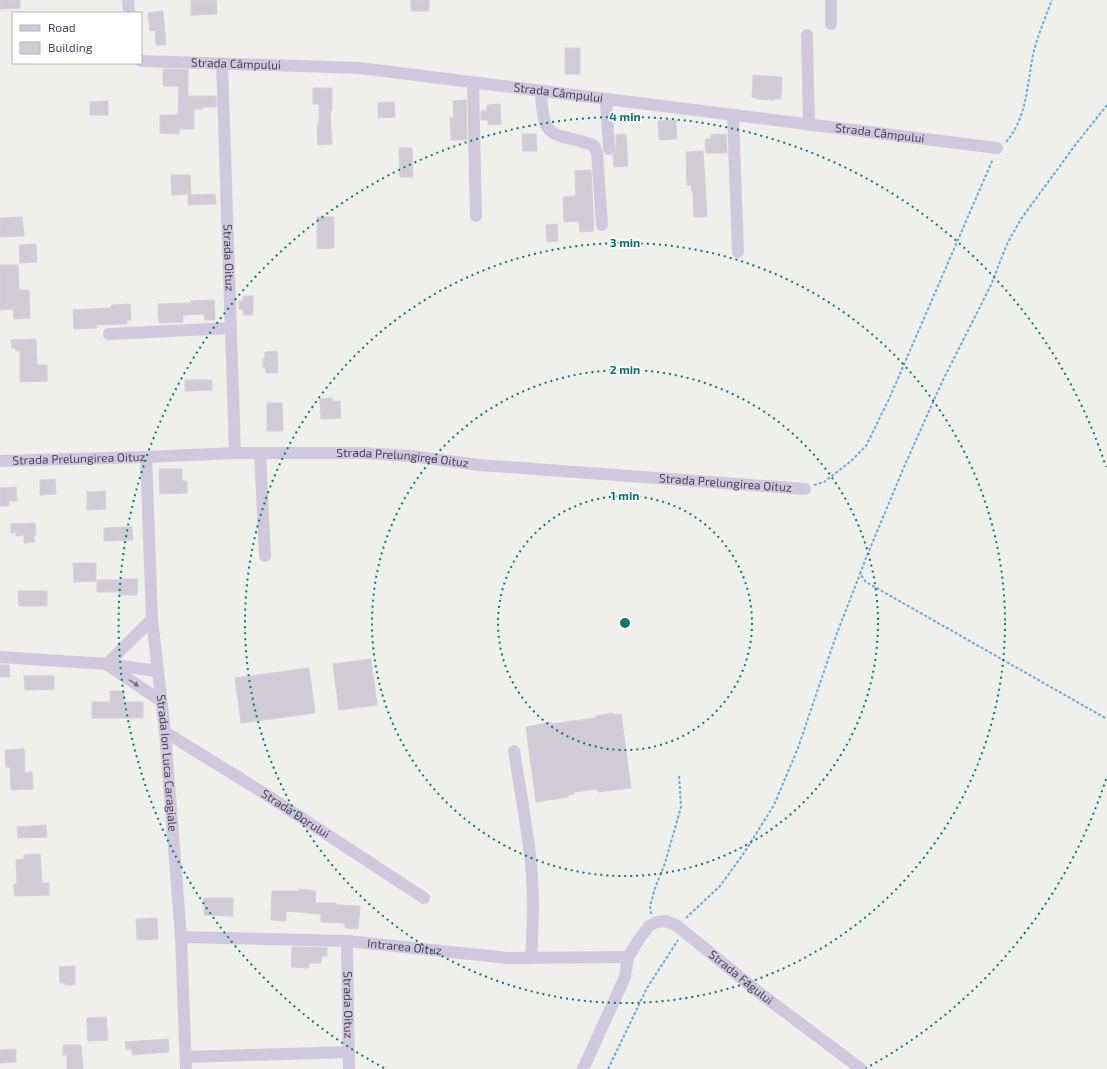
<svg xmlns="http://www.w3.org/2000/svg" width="1107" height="1069" font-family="'Exo 2',sans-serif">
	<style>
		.building { fill: #d0cbd4; stroke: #d4cfd8 }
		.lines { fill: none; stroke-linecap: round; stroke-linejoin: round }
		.path { stroke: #6eaacf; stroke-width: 2; stroke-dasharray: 3 2; stroke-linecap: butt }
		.street { stroke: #d0c9dd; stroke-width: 12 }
		.oneway { fill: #7a7388 }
		.ring { fill: none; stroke: #0f766e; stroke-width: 2; stroke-dasharray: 2 4 }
		.labels { text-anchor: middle; stroke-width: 3.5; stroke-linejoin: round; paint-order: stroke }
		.street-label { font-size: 12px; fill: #4b445a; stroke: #fff }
		.centre { fill: #0f766e; stroke: #fff; stroke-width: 2 }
		.ring-label { font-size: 12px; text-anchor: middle; font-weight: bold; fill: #0f766e; stroke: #fff; stroke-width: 3.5; stroke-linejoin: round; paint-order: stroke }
	</style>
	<rect width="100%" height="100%" fill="#efefec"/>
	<!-- building -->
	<path class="building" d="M0,0h20v8l-20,1z
		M191,0h25l1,14 -26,1z
		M411,0h18v11h-18z
		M163,11l3,34h-10l-1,-15 -5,1 -2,-18z
		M565,48h15v26h-15z
		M163,69l25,1v26h28v11h-13v2h-9v20h-15v5l-19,-1v-18h18l1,-29h-16z
		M753,75l29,2 -1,22h-7v1l-17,-1v-1l-5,-1z
		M313,88h19v23h-2l2,33 -14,1 -1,-21h2v-20h-6z
		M466,100l1,40h-16l-1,-22h4l-1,-17z
		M108,101v14h-18v-13z
		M394,102l1,15 -17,1v-15z
		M500,104l1,20 -13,1v-5h-7v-9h6v-6z
		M676,120l1,19 -18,1 -1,-19z
		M522,134h14l1,17h-14z
		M626,134l2,32 -14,1 -1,-12 3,-6v-14z
		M726,134l1,19h-21l-1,-14h6v-4z
		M399,148h13l1,29h-13z
		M703,151l4,66h-13l-1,-25h-1l-1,-7h-4l-1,-33z
		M591,170l3,61 -14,1 -1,-11 -15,1 -1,-25 13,-1 -1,-25z
		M171,175h19l1,19 -19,1z
		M215,194l1,10 -28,1v-10z
		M22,217l2,19 -24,1v-19z
		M317,217h17v31l-17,1z
		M557,224l1,17 -11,1 -1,-17z
		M36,244l1,18 -17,1 -1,-18z
		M0,265h18l1,25h10l1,28 -16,1 -1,-10 -13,1z
		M243,296h10v19h-10v-6h-4v-8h4z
		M214,300l1,20h-10l-1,-6 -21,1v7l-24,1 -1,-19 33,-1v-2z
		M130,304l1,16h-4v4l-31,1 1,3 -23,1 -1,-19 38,-2v-3z
		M36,339l1,26h10v16l-27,1v-31h-4l-1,-3h-3l-1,-8z
		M277,351l1,22h-12l-1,-6h-2v-8l2,-1v-6z
		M185,380h27v10l-27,1z
		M332,398v4l8,-1 1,17 -20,1 -1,-20z
		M267,403h15l1,28h-16z
		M159,469h23v12h5v12l-27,1z
		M55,479l1,15 -16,1v-15z
		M16,487l1,14h-8v5h-9v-18z
		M105,491l1,18 -19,1v-18z
		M35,523l1,12h-2v7l-10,1v-8l-8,1v-4l-5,1v-9z
		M132,527l1,13 -29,1v-13z
		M73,563h23v18l-22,1z
		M120,579h18l-1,16h-18v-3h-22v-12h23z
		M18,591h29v15h-28z
		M371,659l6,46 -38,5 -6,-46z
		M0,665h9l1,12h-10z
		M309,668l6,45 -74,10 -6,-45z
		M24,676h30v13l-29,1z
		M110,691h14v11h19v16h-51v-16h18z
		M613,713v2l8,-1 10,74 -33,4 -1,-3 -23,3v2l-6,1v2l-32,5 -10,-75 25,-5v2l45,-6v-2z
		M24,749l1,24 7,-1 1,17 -22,1 -1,-23h-4l-1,-17z
		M46,825l1,12 -29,1 -1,-11z
		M40,854l2,29h7v12l-34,1 -1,-12h3l-1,-24 8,-1v-4z
		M299,889l17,2 -1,12h21v2l24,1 -2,23 -13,-1v-5l-24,-1v-8l-35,-3v10l-15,-1 1,-29h27z
		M204,898h29v18l-29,-1z
		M157,918l1,21 -21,1 -1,-21z
		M292,947l35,1v8h-5l-1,7h-12v5l-18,-1z
		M75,966v19h-10v-2h-5l-1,-16z
		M106,1017l2,23 -20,1 -1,-23z
		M168,1039l1,13 -37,3v-6l-6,1 -1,-8z
		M63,1045h18l2,24h-16v-14h-4z
		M16,1049v13l-16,1v-13z"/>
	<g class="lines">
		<!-- path -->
		<path class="path" d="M1107,105l-31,39 -55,75 -14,25 -16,41 -49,97 -38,85 -38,91 -6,16 6,8 241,137
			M1006,142c21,-24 21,-57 27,-87 4,-18 12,-37 19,-55
			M814,485l10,-3 26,-20 16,-16 23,-47 104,-240
			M651,914l-1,-8 5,-18 10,-25 16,-56 -2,-33
			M686,918l34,-32 24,-33 30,-48 24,-57 39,-115 23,-59
			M608,1069l39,-81 31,-48"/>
		<!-- street -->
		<g class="street">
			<path d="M128,0l1,13"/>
			<path d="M831,24v-24"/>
			<path d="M807,35l2,90"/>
			<path id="s1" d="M141,61l219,7 637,80"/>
			<path id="s2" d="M222,63l13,390"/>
			<path d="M473,82l3,134"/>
			<path d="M541,92c2,51 11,39 52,53l4,7 5,73"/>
			<path d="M606,100l3,49"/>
			<path d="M733,116l5,136"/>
			<path d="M109,334l122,-6"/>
			<path d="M260,453l5,103"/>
			<path id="s3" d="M146,457l6,162 13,113 16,205 5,132"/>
			<path id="s4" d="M0,461l146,-4 89,-4h128l48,3 69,9 325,24"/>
			<path d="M0,657l107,7 50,7"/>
			<path d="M107,664l45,-45"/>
			<path d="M109,666l52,35"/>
			<path id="s5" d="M165,732l97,60 162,106"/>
			<path d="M514,751c6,38 13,75 17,112 3,32 2,64 0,95"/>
			<path id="s6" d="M181,937l166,4 161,17 120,-1"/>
			<path id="s7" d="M347,941l2,128"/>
			<path d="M186,1057l163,-5"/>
			<path id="s8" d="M583,1069l42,-92 3,-20 12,-19 9,-12 8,-4 8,-1 11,4 85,69 100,75"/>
		</g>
	</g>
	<!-- one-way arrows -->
	<defs><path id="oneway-solid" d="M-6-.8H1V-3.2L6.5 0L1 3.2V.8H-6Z"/></defs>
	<use class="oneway" href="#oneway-solid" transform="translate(134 683) rotate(34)"/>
	<!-- distance rings -->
	<g class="ring">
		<circle cx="625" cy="623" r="127"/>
		<circle cx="625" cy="623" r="253"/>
		<circle cx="625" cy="623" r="380"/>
		<path d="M1106 779A506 506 0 0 1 866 1068M384 1068A506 506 0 1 1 1106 467"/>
	</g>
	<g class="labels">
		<!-- street labels -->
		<g class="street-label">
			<text dy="4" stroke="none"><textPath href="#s1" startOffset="95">Strada Câmpului</textPath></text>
			<text dy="4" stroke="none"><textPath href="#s1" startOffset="419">Strada Câmpului</textPath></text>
			<text dy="4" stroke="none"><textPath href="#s1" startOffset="743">Strada Câmpului</textPath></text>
			<text dy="4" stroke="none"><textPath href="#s2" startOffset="195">Strada Oituz</textPath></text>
			<text dy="4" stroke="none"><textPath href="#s4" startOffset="403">Strada Prelungirea Oituz</textPath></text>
			<text dy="4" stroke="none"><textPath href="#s4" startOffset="79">Strada Prelungirea Oituz</textPath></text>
			<text dy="4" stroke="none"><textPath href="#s4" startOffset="727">Strada Prelungirea Oituz</textPath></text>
			<text dy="4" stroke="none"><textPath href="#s3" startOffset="307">Strada Ion Luca Caragiale</textPath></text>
			<text dy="4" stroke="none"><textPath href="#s5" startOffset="154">Strada Dorului</textPath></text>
			<text dy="4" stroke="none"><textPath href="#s6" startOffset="224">Intrarea Oituz</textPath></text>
			<text dy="4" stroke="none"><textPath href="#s8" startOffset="271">Strada Fagului</textPath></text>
			<text dy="4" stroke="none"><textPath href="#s7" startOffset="64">Strada Oituz</textPath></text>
		</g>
	</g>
	<circle cx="625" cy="623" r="6" class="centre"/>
	<g class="ring-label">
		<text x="625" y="121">4 min</text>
		<text x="625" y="247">3 min</text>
		<text x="625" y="374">2 min</text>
		<text x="625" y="500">1 min</text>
	</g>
	<!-- legend -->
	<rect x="12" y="12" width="130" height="52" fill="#ffffff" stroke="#b7b4bd"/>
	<rect x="20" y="25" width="20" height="6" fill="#d0c9dd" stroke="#b7b4bd"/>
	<text x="48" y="32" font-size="12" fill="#4b445a">Road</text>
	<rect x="20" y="42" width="20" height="12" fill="#d0cbd4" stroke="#b7b4bd"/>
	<text x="48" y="52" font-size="12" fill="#4b445a">Building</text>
</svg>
